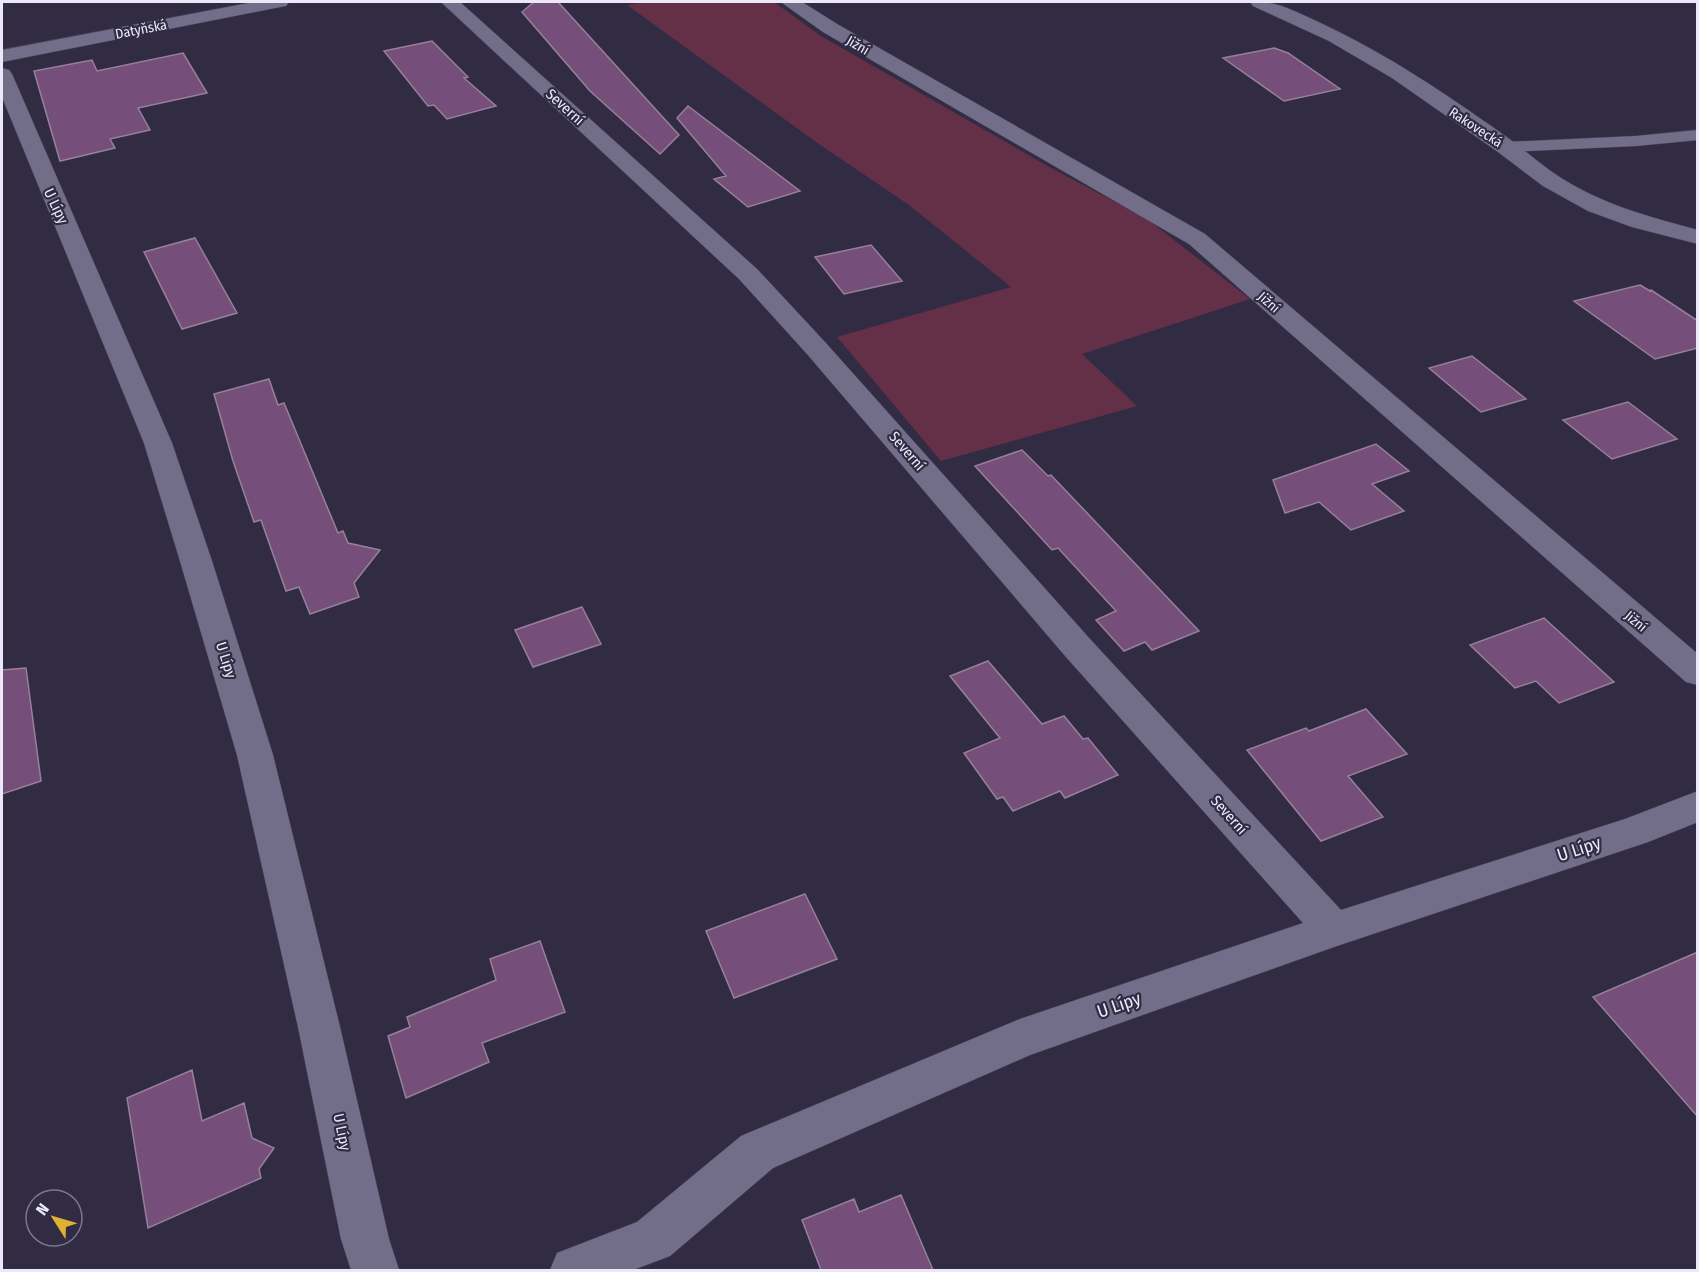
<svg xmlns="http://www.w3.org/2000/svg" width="1699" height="1272" font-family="'Fira Sans Condensed',sans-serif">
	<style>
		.green { fill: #643047 }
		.building { fill: #764e7a; stroke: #968198; stroke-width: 1.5 }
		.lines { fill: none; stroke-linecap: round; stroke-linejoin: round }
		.lane-casing { stroke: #4b475c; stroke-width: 1 }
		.street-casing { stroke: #4b475c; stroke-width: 1 }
		.secondary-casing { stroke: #4b475c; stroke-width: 1 }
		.lane { fill: #726e89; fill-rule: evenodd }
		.street { fill: #726e89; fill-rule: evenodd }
		.secondary { fill: #726e89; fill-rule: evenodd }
		.labels { text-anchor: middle; stroke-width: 4.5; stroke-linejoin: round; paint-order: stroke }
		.far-street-label { font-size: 14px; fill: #ebe9f9; stroke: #312c44 }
		.street-label { font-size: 15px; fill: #ebe9f9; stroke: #312c44 }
		.near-street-label { font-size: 18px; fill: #ebe9f9; stroke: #312c44 }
	</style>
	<rect width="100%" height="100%" fill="#312c44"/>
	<!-- green -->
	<path class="green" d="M644,2h130l47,34 230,132 96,51 103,80 -168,55 55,52 -196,55 -104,-124 174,-50 -102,-82 -93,-63 -189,-137z"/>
	<!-- building -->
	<path class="building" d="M534,2h24l121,133 -19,19 -70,-63 -68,-79z
		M432,41l36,36 -4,1 32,28 -49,13 -13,-14 -6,1 -44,-55z
		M1274,48l14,5 52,36 -56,12 -61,-43z
		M183,53l24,40 -69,15 12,22 -40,9 5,9 -55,13 -26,-90 58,-11 5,11z
		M688,106l112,85 -52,16 -34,-28 12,-3 -49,-58z
		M195,238l42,75 -55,16 -38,-77z
		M871,245l31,36 -58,13 -29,-37z
		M1640,285l10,6 1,-1 47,31v27l-43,11 -81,-58z
		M1472,356l54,43 -45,13 -52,-44z
		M269,379l9,26 6,-2 54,130 5,-2 5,12 32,7 -26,33 5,14 -49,17 -11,-27 -13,4 -25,-71 -7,2 -21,-61 -19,-67z
		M1628,402l49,37 -65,20 -49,-39z
		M1376,444l33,27 -37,13 32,27 -53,19 -32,-28 -34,11 -12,-33z
		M1022,450l26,26 3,-1 148,156 -47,19 -7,-8 -21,9 -28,-31 20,-9 -58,-63 -6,2 -77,-84z
		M582,607l19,37 -68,23 -18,-37z
		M1544,618l70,64 -55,21 -23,-22 -21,7 -45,-43z
		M988,661l54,63 22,-8 19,23 5,-1 30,37 -53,23 -5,-7 -47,20 -10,-14 -6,2 -33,-46 36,-15 -50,-62z
		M26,668l15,113 -39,13v-124z
		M1366,709l41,45 -59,22 35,41 -62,24 -74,-91 59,-22 3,3z
		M805,894l32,65 -103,39 -28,-67z
		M540,941l25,71 -83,31 7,19 -83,36 -18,-62 22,-9 -3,-10 89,-37 -6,-21z
		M1698,952v165l-105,-120z
		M192,1070l10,51 42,-18 8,35 22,10 -15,21 2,9 -113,50 -21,-130z
		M901,1195l32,75h-112l-19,-50 52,-21 5,13z"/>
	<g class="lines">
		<defs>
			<path id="lane" d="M1698,130v10l-62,6 -130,6 -8,-5 8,-5 130,-6z"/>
			<path id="street" d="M441,2h19l297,267 68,73 265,297 251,271 284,-91 73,-28v31l-50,20 -314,105 -304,108 -257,113 -103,88 -37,14h-83l7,-17 80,-31 104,-86 279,-117 283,-96 -237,-266 -259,-303 -68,-75z
				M781,2h21l35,22 368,210 493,420v31l-12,-3 -497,-438 -366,-212z
				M1250,2c24,-2 42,8 64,18 71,32 138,78 201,123 14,11 28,23 43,33 43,28 91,41 140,54v14l-66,-17 -44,-16 -45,-25 -45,-34 -106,-74 -63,-37 -76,-35z
				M2,68l7,2 3,4 160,369 40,118 61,194 67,272 49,212 10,31h-48l-10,-31 -43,-212 -61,-272 -57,-194 -36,-118 -142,-346z"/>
			<path id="secondary" d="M254,2h35l-3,4 -6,1 -278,55v-12z"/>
		</defs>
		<!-- lane casing -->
		<use href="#lane" class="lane-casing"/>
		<!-- street casing -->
		<use href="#street" class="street-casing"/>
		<!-- secondary casing -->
		<use href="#secondary" class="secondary-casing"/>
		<!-- lane -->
		<use href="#lane" class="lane"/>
		<!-- street -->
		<use href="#street" class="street"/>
		<!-- secondary -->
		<use href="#secondary" class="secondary"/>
	</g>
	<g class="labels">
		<!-- far-street labels -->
		<g class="far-street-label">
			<text transform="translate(141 29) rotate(-11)" y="5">Datyňská</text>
			<text transform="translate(858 45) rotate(30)" y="5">Jižní</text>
			<text transform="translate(1476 127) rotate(33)" y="5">Rakovecká</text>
			<text transform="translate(1269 302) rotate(41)" y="5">Jižní</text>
			<text transform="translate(1636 621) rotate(40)" y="5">Jižní</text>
		</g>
		<!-- street labels -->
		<g class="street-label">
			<text transform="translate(565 107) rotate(42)" y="5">Severní</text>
			<text transform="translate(56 206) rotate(65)" y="5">U Lípy</text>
			<text transform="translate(907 451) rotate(49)" y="5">Severní</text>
			<text transform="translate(226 660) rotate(73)" y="5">U Lípy</text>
			<text transform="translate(1229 815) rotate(48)" y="5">Severní</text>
			<text transform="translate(342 1132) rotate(78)" y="5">U Lípy</text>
		</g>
		<!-- near-street labels -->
		<g class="near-street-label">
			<text transform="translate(1579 849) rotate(-18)" y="6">U Lípy</text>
			<text transform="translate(1119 1005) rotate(-19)" y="6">U Lípy</text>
		</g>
	</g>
	<!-- border -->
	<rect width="1699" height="1272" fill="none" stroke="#ebe9f9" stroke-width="6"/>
	<!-- north arrow -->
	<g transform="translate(54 1218) rotate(307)"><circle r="28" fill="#312c44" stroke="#7b788c" stroke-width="1.5"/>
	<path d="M0-4.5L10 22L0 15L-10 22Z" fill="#e0b034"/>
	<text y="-9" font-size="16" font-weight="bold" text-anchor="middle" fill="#ebe9f9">N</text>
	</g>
</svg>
